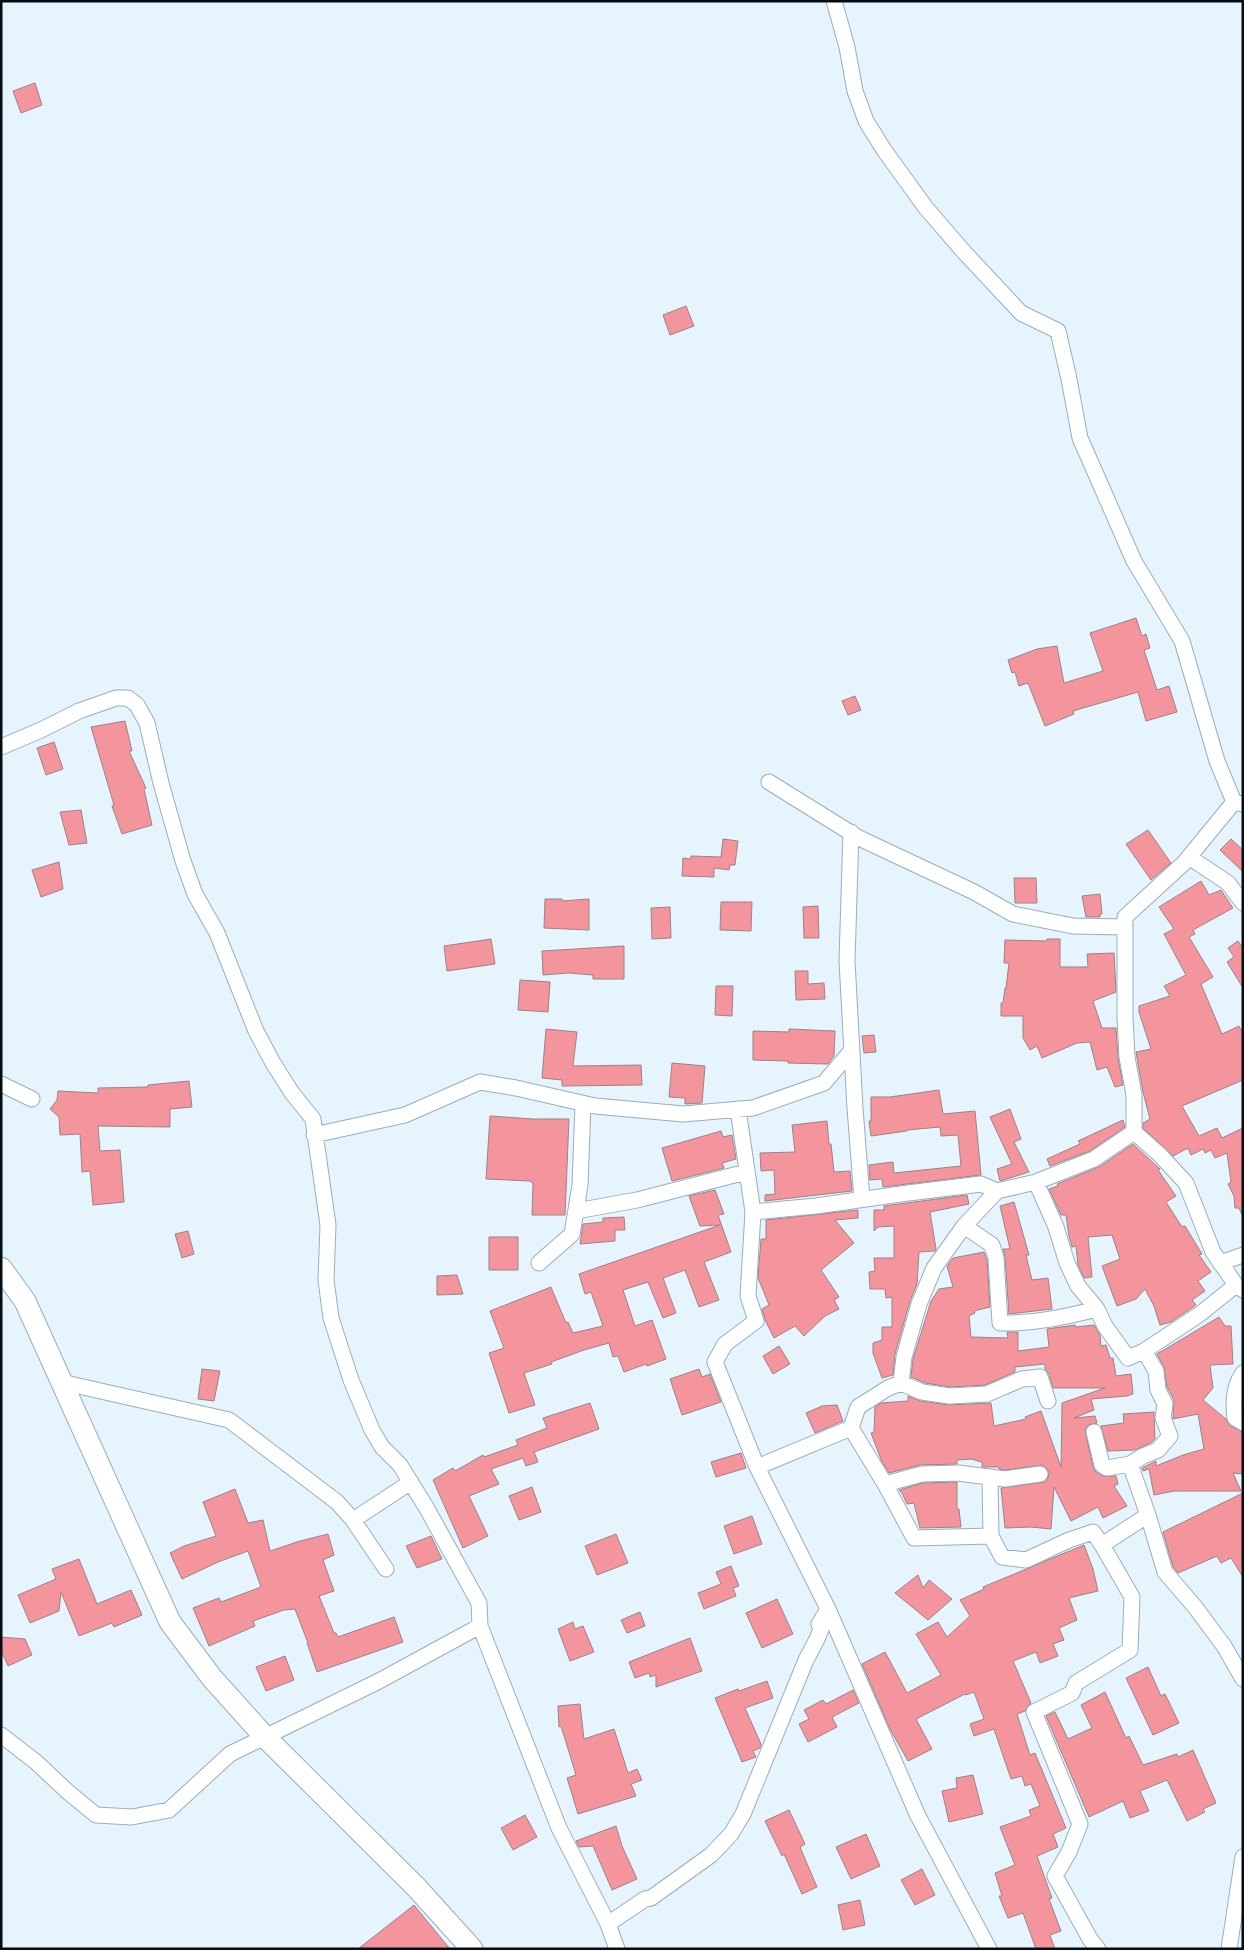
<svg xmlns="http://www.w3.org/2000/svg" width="1244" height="1950" font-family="'Exo 2',sans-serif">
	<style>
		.building { fill: #f4959e; stroke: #9d8284 }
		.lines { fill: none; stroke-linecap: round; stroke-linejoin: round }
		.street-casing { stroke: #97afbd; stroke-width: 17 }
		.secondary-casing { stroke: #97afbd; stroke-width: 23 }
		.street { stroke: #fff; stroke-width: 15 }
		.secondary { stroke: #fff; stroke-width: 21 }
	</style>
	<rect width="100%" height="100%" fill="#e5f4fd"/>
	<!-- building -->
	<path class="building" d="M35,83l7,22 -21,8 -8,-22z
		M686,306l8,20 -24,9 -7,-20z
		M1136,618l6,18 4,-2 4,14 -6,2 13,40 12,-4 8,26 -31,9 -8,-29 -65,19 1,3 -29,12 -17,-43 -9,3 -4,-14 -3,1 -4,-13 29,-11 20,-3 7,37 39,-12 -13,-38z
		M855,696l6,14 -13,5 -6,-14z
		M125,721l7,30h-3l17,37 -2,1 8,36 -30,9 -10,-28 2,-1 -23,-78z
		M54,742l9,27 -17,6 -9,-27z
		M81,810l6,33 -18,2 -9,-33z
		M1148,830l23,33 -20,17 -25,-36z
		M723,839l15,2 -3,24h-5l-1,5 -15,-2v9l-32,-1 1,-18 8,1v-3l30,1z
		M1231,839l12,11v22l-23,-22z
		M59,862l4,27 -22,8 -9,-27z
		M1014,878h22l1,25h-22z
		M1201,881l8,14 12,-5 12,18 -40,22 2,4 -6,3 24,40 -12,7 21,50 17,-8 4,8v46l-61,26 17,30 18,-8 5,10 21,-10v89l-4,-9h-4l-1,-12 -6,-12 3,-2 -4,-29 -12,5 -4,-8 -6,3 -2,-4 -12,6 -3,-7 -15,8 -30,-28v-5l7,-4 -7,-27 -7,-40 15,-3 -12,-37v-6l31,-10 -6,-10 22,-11 -22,-41 10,-5 -15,-22z
		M1100,894l2,20h-2v3h-14l-4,-21z
		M545,899h17v2l27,-2v31l-45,-2z
		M721,902h31l-1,29 -31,-1z
		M818,906l1,32h-15l-1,-31z
		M670,907l1,31 -19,1 -1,-31z
		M491,939l4,25 -48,7 -3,-25z
		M1047,939h13v28h28l-1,-13 27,-1 2,39 -23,9 9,27h14l2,30 5,27 -8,2 -8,-20 -10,3 -7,-28 -13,1 -35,15 -5,-12 -7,4 -7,-12v-22h-22v-13h2l2,-15h1l3,-25h-5l1,-23 42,1z
		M1238,941l5,7v40l-16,-26 7,-5 -6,-9z
		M624,946v33h-31v-4l-24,-2 -26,2 -1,-24z
		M795,971h13v13l16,-1 1,16 -29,1z
		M520,980l30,2 -2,30 -30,-2z
		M716,986h17l-1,30 -17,-1z
		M546,1029l31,3 -4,34 68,-1 1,20 -80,1v-6l-20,-2z
		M789,1029l46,2 -1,25 -6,8 -40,-1v-2l-35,-1v-29l36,1z
		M874,1035l2,17 -12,1 -2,-17z
		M672,1063l33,3 -3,37 -17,1v-6l-16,-1z
		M189,1081l3,26 -22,2v18l-72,-1 2,25 20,-1 4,52 -31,3 -3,-34 -8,1 -2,-38 -20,1 -1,-18 -9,-8 7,-9 1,-9 40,2v-5l50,-1v-2z
		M939,1090l4,24 32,-3 6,64 -98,12 -1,-8 -12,1 -1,-15 24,-3 1,11 67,-7 -3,-31 -17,1 -1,-9 -33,3v1l-36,5 -2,-15h2v-24h19z
		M1010,1109l11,30 -7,3 15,30 -29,9 -3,-12 15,-5 -22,-47z
		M490,1116l43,3h36l-4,96h-33l1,-32 -3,-2 -44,-2z
		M1123,1120l2,7 -35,24 -40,15 -3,-7 33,-15 -2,-3z
		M827,1121l2,23h2l3,28 16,-1 2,20 -87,10v-6l10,-1 -1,-24 -13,1 -1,-18 35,-1 -3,-27z
		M721,1131l2,6 9,-2 4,24 -14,4 2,5 -52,13 -10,-33z
		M1133,1144l27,25 -2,1 18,26 -10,6 16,25 3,-1 17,28 -3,1 12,17 -13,9 7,10 -13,9 4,5 -25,17 -11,3 -6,-19 -9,-17 -9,10 -19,7 -15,-40 18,-7 -8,-24 -24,2 4,40 -8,1 -6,-13 -2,-19 -4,1 -3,-11 -3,-21h-5l-12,-26 9,-3 -1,-2 42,-17z
		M715,1190l9,24 -6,1 13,37 -27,10 15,38 -20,7 -14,-37 -22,8 13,35 -13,5 -15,-36 -25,8 12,36 17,-6 14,39 -19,7 -1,-2 -22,8 -6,-16 -5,1 -4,-14 -25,7 -33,12 1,2 -28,9 11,32 -26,8 -20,-60 15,-5 -14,-37 61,-24 15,36 2,-1 5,11 30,-7 -12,-34 -6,2 -6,-20 141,-49 -20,1 -11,-30z
		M967,1195l2,9 -39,8 6,37 -1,2 -16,1 -2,32 -7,17 -15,53 -2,21 -11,3 -9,-25v-10l9,-3v-13h10v-30l-6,1 -1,-9h-15l-1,-17 6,-1 -1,-13h20v-32l-16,1 -4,4v-21h10v-4z
		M1014,1202l15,53h-3l6,25 16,-2 4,31 -43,5 -4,-57 -2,-8h7l-10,-43z
		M858,1210v8l-23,2 19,23 -33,27 18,27 -5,3 5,9 -14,7 -21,20 -9,-10 -21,12 -9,-18 -3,-11 7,-4 -11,-27 3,-39h5v-19z
		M624,1217l1,13h-10v11l-35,3 3,-20 20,-2v-4z
		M188,1231l6,23 -12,4 -7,-24z
		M489,1237h29v33h-29z
		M984,1252l3,8 3,47 -16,4 1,2 -6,3 2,21 37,1 -1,-6h11v19l31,-4 -2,-18 28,-4 1,2 18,-2 6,10 1,11 5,-1 4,13h3l3,18 15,-2 2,20 -6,2 -36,3 3,11 -20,8 21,-2 2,7 -9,2 -3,5 8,37 2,4 7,5h14l2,8 -4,2 13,20 -24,12 -5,-11 -27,14 -17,-34 -3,42 -20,-2 -26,1 -4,-40 44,-6 3,-4 1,-6 -6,-7 -38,5 -6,-1v-2h-17v-5l-11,-3 -14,1v4l-37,1 -31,8 -7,-11 -11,-29 3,-1 1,-25 6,-4 27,-2v-5l12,5 29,4 42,-2 3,23 32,-7 -1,-2 16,-6 20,56 1,-64 43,-15h-52l-4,-14 -4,-5v-5l-30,3v5l-30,13 -35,2 -25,-4 -14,-6 2,-18 18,-58 8,-12 14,-2 -6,-21 6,-8z
		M457,1275l6,19 -26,1v-19z
		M1219,1317l6,9h6l2,38 -23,1 3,23 -10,12 23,19 4,7 13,6v42l-10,-1 8,18h-67l-20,4 -5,-26 -6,2 -1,-3 14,-7v5l27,-11 21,-6 -6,-35 -25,5 1,-19 -7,-13 -3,-20 -7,-13z
		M779,1346l11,18 -17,10 -10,-18z
		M202,1369l18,2 -6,30 -16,-2z
		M699,1369l3,8 8,-3 11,28 -39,13 -12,-36z
		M590,1403l9,26 -65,23 4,10 -12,4 -3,-8 -32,11 8,15 -30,12 19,40 -25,12 -30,-68 20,-12 2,3 28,-16 1,2 34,-12 -2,-5 31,-12 -4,-10z
		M837,1405l6,16 -28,12 -9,-20 16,-7z
		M1154,1412l1,27 -3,3 -17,8 -27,1 -7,-25 23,-3 -1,-9z
		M741,1453l5,15 -30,9 -5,-15z
		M957,1482v27h2l2,18 -41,1 -6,-25 -7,1 -5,-11 -3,-3 24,-7z
		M532,1487l9,25 -22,8 -10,-24z
		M235,1489l13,34 15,-3 7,31 30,-10 28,-7 6,21 -11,5 11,31 -15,5 15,37h2l2,4 56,-20 9,25 -86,30 -10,-29h1l-13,-34 -11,1 -31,11 2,5 -46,20 -16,-38 26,-10 2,4 40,-15 -13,-36 -30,11 -36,17 -12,-26 14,-7 32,-10 -13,-34z
		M1243,1493v84l-12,-19 -10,5 -4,-7 -39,17 -5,-6 -10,-35z
		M752,1516l10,28 -28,10 -10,-28z
		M616,1534l12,29 -31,12 -12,-29z
		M431,1536l11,23 -25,9 -11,-22z
		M1084,1545l9,24 5,22 -29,7 8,22 -18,8 5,12 -11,4 5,12 -18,7 -4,-11 -23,9 18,42 -6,8 -8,3 13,41 5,-2 31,75 -13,6 5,13 -21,9 15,42 -3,1 12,32 -11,4 5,14h-19l-13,-36 -15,5 -9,-22h3l-7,-23 20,-8 -15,-38 31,-11 -2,-6 11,-4 -9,-22 -6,2 -3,-10 -11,3 -17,-50 -20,7 -4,-12 14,-5 -10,-27 -8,3 -1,-1 -49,25 16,30 -24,12 -18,-32 -28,-65 23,-12 22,41 34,-18 -25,-41 22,-12 9,15 23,-21 -10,-16 24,-11 -1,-2z
		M79,1559l18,45 34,-14 11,25 -28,12 -2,-4 -33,13 -18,-44 -2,19 -29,12 -12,-28 38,-16 -4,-10z
		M731,1566l8,20 -6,2 3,8 -32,13 -6,-16 23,-9 -5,-12z
		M918,1575l5,13 6,-8 23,19 -24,21 -33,-27z
		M777,1599l16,35 -31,14 -16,-35z
		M640,1612l5,14 -18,7 -6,-13z
		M573,1622l2,7 8,-3 11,26 -24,9 -12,-32z
		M1,1637l24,2 7,16 -24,11 -7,-16z
		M690,1638l12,33 -46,16v-12l-6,2 -1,-4 -14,5 -6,-16z
		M285,1656l9,24 -28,11 -10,-24z
		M1148,1667l13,29 4,-2 14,29 -26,12 -27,-57z
		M767,1681l6,17 -28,10 16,36 -1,4 -7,3 3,6 -14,5 -27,-64 23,-9 1,2z
		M853,1690l6,13 -27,14 5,10 -29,15 -9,-18 10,-5 -5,-9 19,-10 3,4z
		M1105,1692l21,46 3,-2 14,29 34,-11 1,3 15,-7 23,53 -13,6 2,3 -18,9 -20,-41 -27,11 9,20 -19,7 -7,-17 -34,16 -43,-101 9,-4 13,27 24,-11 -11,-23z
		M580,1704l4,35 30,-10 14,44 9,-4 5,11 -11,4 5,12 -58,18 -11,-36 9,-3 -15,-49 -2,1 -1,-21z
		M973,1775l10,39 -34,8 -7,-31 15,-3 -1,-10z
		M789,1810l16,34 -5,3 17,40 -15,7 -18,-40 -2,2 -17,-35z
		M525,1815l12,22 -24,13 -12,-22z
		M616,1826l6,20 15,33 -25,11 -19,-44 -14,1 -3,-6z
		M866,1834l14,32 -29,13 -15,-32z
		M922,1869l13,26 -20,10 -14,-25z
		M860,1900l5,25 -22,5 -5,-25z
		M414,1905l36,44h-92z"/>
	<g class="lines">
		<defs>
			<path id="street" d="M834,1l13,46 8,44 11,30 18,29 42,58 38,44 57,61 37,18 11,48 11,59 54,123 48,80 35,120 17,41 9,2
				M1,747l40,-17 38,-19 37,-13h12l9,7 10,18 14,60 22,78 12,33 22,39 39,98 17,32 19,30 21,26 15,106 -2,55 5,38 20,62 21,50 10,17 18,18 26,42 53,96 1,23 79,202 49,96 9,25
				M769,782l90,56 115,54 39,22 60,12 51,1
				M1234,802l-50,61 -59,54v101l2,39 7,38v37l26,23 26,28 27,69 23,33 7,5
				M851,832l-4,129 8,147 7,91
				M1189,857l39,26 15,20
				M1,1084l31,15
				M738,1109l15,103 -5,84 8,25 -31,23 -10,18 42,105 71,142 90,207 71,133
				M314,1135l91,-20 75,-33 36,6 79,18 88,8 70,-6 71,-25 28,-33
				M1036,1182l20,45 11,36 11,23 19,23 8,17 23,32 16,-7
				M576,1211l61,-11 109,-28
				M753,1212l63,-6 92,-13 73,-9 16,7
				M964,1226l28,19 4,13 4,65c33,1 65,-6 97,-14
				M539,1263l33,-29 8,-49 3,-81
				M1220,1263l23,-8
				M1243,1373c-9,12 -10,30 -8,45l8,5
				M61,1382l168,38 108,82 16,18 33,49
				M901,1383l3,-26 15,-53 15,-36 30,-42 33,-35 39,-9 58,-23 40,-27
				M851,1428l7,-21 30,-19 13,-5 21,9 28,4 37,-2 35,-15 18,-2 8,24
				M1094,1432l8,33 5,3 23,-4
				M757,1467l94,-39 34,56 37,-10 36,-1 47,6 35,-5
				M885,1484l29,54 77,-2 -1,-59
				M1148,1515l17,57 30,35 29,39 19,33
				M353,1520l58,-38
				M991,1536l11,21 24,3 43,-20 24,-8 9,13
				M1,1735l35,27 32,30 28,23 36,2 37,-7 61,-56 149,-73 101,-55
				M608,1924l37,-25 6,-1 60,-43 20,-21 12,-20 63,-154 11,-21 4,-10 -2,-5 9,-15
				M1098,1949l-8,-10 -35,-63 14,-24 11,-28 -46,-112 38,-19 4,-10 54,-33 2,-53 -30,-52 46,-30 -18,-51 13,-8 15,-6 12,-14 -7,-18 2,-14 -7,-14 -2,-19 -12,-20 56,-37 36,-29
				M1229,1949l14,-92"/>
			<path id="secondary" d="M1,1268l24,33 145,321 42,56 53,59 152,151 55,61"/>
		</defs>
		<!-- street casing -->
		<use href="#street" class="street-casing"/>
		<!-- secondary casing -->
		<use href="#secondary" class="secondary-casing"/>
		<!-- street -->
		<use href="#street" class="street"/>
		<!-- secondary -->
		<use href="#secondary" class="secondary"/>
	</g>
	<!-- border -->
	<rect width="1244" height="1950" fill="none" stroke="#050d12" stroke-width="5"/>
</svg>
